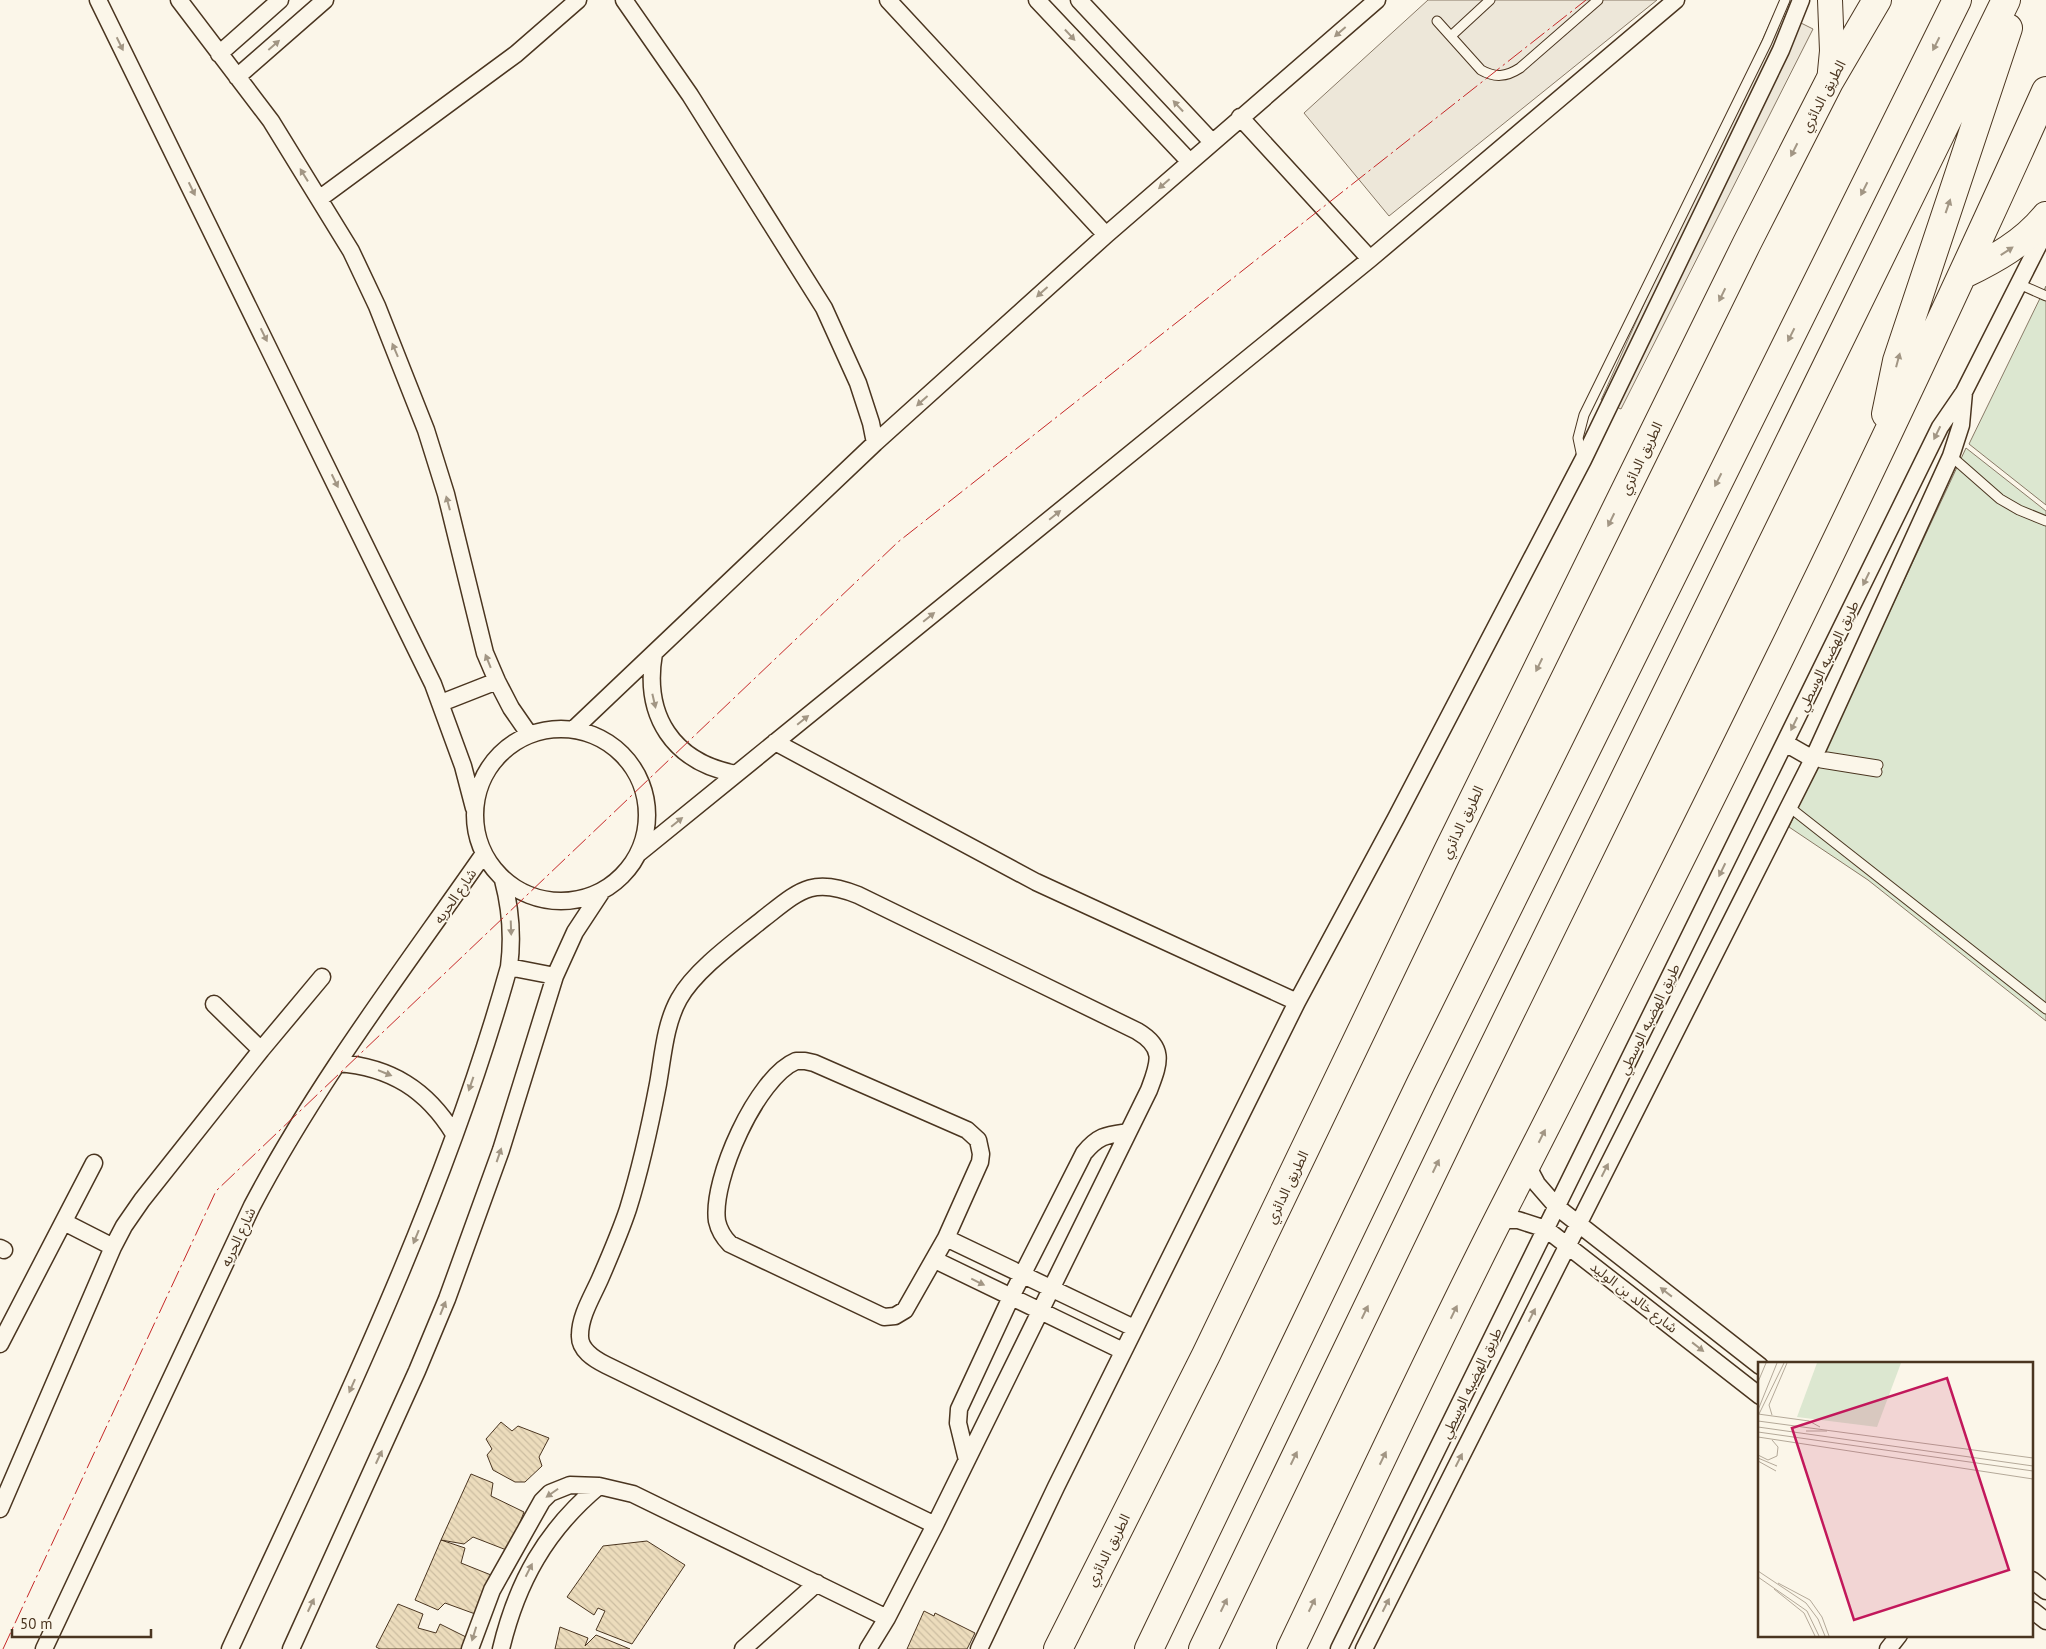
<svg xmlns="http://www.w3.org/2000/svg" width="2046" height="1649" font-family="'PT Sans','Noto Sans Arabic',sans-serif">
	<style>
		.green { fill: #dce7d0; stroke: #887966 }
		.parking { fill: #ede7d9; stroke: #887966 }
		.building { fill: url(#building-back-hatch); stroke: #4a3520 }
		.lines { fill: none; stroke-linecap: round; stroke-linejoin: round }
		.lane-casing { stroke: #4a3520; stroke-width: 11 }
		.street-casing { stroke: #4a3520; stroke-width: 19 }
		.secondary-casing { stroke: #4a3520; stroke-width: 26 }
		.highway-casing { stroke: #4a3520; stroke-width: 30 }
		.lane { stroke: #fbf6e9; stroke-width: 9 }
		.street { stroke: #fbf6e9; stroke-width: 16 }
		.secondary { stroke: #fbf6e9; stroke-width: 24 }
		.highway { stroke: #fbf6e9; stroke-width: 28 }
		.power { stroke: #c62828; stroke-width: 1; stroke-dasharray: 18 4 2.5 4; stroke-linecap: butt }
		.oneway { fill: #a29684 }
		.labels { text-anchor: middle; stroke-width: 4; stroke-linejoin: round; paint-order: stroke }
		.street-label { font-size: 14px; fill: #4a3520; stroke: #fbf6e9 }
		.inset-road { fill: none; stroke: #b4a999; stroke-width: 1 }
		.view { fill: #c2185b; fill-opacity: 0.15; stroke: #c2185b; stroke-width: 2.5 }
		.inset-edge { fill: none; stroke: #4a3520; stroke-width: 2.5 }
	</style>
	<defs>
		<pattern id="building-back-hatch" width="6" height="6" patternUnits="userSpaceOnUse" patternTransform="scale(1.25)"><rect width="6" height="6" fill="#ecdcbc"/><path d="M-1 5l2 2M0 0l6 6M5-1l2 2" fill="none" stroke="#ccbda1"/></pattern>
	</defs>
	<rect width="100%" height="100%" fill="#fbf6e9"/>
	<!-- green -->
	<path class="green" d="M2046,286v219l-77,-61z
		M1966,448l80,63v510l-178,-141 -79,-53z"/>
	<!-- parking -->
	<path class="parking" d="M1428,0h229l-268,216 -85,-103z
		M1774,14l19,5 20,10 -192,380 -20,-9z"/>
	<!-- building -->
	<path class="building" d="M501,1422l11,9 6,-5 31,12 -10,19 3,9 -17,16h-10l-22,-12 -6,-15 5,-6 -6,-10z
		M471,1474l22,9 -2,13 33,16 -15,39 -36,-14 -9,7 -23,-4z
		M441,1540l24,8 -4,15 35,14 -18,38 -33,-12 -7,7 -23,-10z
		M647,1541l38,24 -53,79 -36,-14 9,-19 -7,-3 -4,7 -27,-18 36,-51z
		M398,1604l25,10 -5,14 18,5 4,-9 28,14 -4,11h-84l-4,-2z
		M924,1611l10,5 1,-3 40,20 -8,16h-60z
		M560,1627l28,11 -3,8 11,-11 34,14h-75z"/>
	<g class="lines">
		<defs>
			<path id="lane" d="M1437,21l44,49c14,8 25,7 39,-2l78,-68
				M1451,36l39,-36
				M2019,284l27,12
				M1951,456l49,43 19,11 27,11
				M1582,457l-4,-19 6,-23 183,-373 18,-42
				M1813,759l14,-2 51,8
				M1813,759l8,4 56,9
				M1788,806l258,203"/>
			<path id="street" d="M98,0l335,684 30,82 11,42
				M179,0l92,121 80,130 26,55 49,124 20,64 39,159 12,28 14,27 18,26
				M624,0l66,95 134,213 34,75 13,40 4,20
				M888,0l218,235
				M1037,0l152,161
				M1079,0l133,142
				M219,54l61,-54
				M237,77l88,-77
				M1240,117l130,142
				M319,199l197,-145 62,-54
				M654,653c-11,63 19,109 82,121
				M441,703l56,-22
				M575,728l300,-285 231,-208 271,-235
				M475 815a86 86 0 1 1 172 0a86 86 0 1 1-172 0Z
				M775,742l261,140 261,120
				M1785,743l28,16
				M639,853l731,-594 306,-259
				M509,967l46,9
				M214,1004l47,46
				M796,1061h9l9,2 153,67 11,10 3,14 -1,8 -34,76 -41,72 -10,6 -11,1 -154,-73c-7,-7 -11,-14 -13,-23 -6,-41 40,-144 79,-160z
				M338,1063c53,4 89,27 116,71
				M1527,1165l10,19 20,23 203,159
				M1499,1220h19l28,9 214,167
				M64,1222l49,25
				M946,1238l188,90
				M0,1248l4,2
				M935,1260l188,91
				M0,1344l94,-181
				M967,1460l-9,-37 1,-14 52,-112 73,-144c15,-18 23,-18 44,-21
				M0,1509l113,-262 11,-21 18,-26 119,-150 61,-73
				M2032,1580l14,11
				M2032,1610l14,11
				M44,1649l208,-443c65,-124 151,-236 231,-351
				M230,1649c103,-223 213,-445 279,-682 4,-31 2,-57 -6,-87
				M291,1649l126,-278 30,-72 54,-149 54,-174 20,-44 27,-41
				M470,1649l22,-59 50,-89 8,-8 20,-8 29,1 34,8 254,124
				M501,1649c16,-67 45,-119 98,-163
				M743,1649l74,-66
				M868,1649l19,-31 48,-93 214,-435c10,-27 17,-42 -12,-59l-279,-136c-46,-19 -59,-4 -95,24 -26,21 -68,51 -84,80 -14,25 -16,57 -21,85 -8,42 -17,83 -30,125 -8,24 -18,47 -28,70 -8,18 -20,37 -20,56 -1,15 14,24 26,30l329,160
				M979,1649l77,-162 241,-485 99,-184 187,-358 198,-410 20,-50
				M1339,1649l601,-1222 24,-35 82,-162
				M1364,1649l449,-890 138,-303 10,-31 3,-33
				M1888,1649l11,-14"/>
			<path id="secondary" d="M1829,82l3,-31 -2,-51"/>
			<path id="highway" d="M1964,274c31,-15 60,-31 82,-58
				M1886,414l11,-53 111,-333
				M1058,1649l148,-294 242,-504 299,-608 82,-161 48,-82
				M1149,1649l272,-566 536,-1083
				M1203,1649l264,-548 539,-1101
				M1291,1649c69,-144 136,-289 208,-431 190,-372 376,-746 547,-1127"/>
		</defs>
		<!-- lane casing -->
		<use href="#lane" class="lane-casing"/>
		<!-- street casing -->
		<use href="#street" class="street-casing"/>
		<!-- secondary casing -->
		<use href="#secondary" class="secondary-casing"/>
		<!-- highway casing -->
		<use href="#highway" class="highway-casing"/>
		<!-- lane -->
		<use href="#lane" class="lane"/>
		<!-- street -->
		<use href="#street" class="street"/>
		<!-- secondary -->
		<use href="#secondary" class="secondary"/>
		<!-- highway -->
		<use href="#highway" class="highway"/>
		<!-- power -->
		<path class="power" d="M3,1649l213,-458 682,-649 688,-542"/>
	</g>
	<!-- one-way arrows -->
	<defs><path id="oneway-solid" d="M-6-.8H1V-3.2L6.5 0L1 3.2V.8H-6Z" transform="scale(1.25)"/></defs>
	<g class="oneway">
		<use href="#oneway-solid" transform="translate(1340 32) rotate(139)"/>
		<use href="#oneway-solid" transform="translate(1070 35) rotate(47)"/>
		<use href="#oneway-solid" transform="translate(120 44) rotate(64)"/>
		<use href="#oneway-solid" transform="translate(1936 44) rotate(117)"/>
		<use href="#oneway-solid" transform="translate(274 45) rotate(-41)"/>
		<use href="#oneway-solid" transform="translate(1178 106) rotate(-133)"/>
		<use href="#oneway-solid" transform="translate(1794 150) rotate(117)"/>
		<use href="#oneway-solid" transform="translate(304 175) rotate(-122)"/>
		<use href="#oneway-solid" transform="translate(1164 184) rotate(139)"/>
		<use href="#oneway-solid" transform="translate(192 189) rotate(64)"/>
		<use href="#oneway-solid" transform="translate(1864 189) rotate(117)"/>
		<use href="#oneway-solid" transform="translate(1948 206) rotate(-71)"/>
		<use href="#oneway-solid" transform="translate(2007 251) rotate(-33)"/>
		<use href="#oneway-solid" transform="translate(1042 292) rotate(138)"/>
		<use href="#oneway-solid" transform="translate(1722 295) rotate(116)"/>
		<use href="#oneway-solid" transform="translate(264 335) rotate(64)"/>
		<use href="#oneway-solid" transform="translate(1791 335) rotate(117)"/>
		<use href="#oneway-solid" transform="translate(395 350) rotate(-113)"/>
		<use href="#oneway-solid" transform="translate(1898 360) rotate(-75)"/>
		<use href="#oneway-solid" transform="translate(922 401) rotate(138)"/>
		<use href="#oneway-solid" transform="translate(1937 433) rotate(116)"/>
		<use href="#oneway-solid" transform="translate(1718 480) rotate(117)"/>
		<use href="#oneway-solid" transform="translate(335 481) rotate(64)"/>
		<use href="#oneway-solid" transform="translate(448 503) rotate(-105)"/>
		<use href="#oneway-solid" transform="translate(1055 515) rotate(-39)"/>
		<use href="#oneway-solid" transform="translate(1611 520) rotate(116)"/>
		<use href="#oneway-solid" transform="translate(1866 579) rotate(116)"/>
		<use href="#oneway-solid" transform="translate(929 617) rotate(-39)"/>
		<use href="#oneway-solid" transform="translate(488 661) rotate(-112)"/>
		<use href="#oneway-solid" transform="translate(1539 665) rotate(116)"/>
		<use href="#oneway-solid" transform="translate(654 701) rotate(77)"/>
		<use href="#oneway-solid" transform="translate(803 720) rotate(-39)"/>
		<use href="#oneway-solid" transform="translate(1794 724) rotate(116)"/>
		<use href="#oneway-solid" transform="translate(677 822) rotate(-39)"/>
		<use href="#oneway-solid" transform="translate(1722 870) rotate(116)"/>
		<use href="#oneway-solid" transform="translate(511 928) rotate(88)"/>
		<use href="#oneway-solid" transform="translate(385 1073) rotate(22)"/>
		<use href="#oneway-solid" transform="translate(471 1084) rotate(109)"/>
		<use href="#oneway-solid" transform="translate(1542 1136) rotate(-63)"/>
		<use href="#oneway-solid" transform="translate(499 1155) rotate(-71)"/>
		<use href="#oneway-solid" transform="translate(1436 1166) rotate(-64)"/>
		<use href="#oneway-solid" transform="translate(1605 1170) rotate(-63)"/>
		<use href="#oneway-solid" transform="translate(416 1237) rotate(112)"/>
		<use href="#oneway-solid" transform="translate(978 1282) rotate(26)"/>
		<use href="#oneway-solid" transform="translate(1666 1292) rotate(-142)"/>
		<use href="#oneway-solid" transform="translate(443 1308) rotate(-68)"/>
		<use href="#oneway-solid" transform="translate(1365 1312) rotate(-64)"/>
		<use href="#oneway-solid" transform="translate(1454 1312) rotate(-64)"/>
		<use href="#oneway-solid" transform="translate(1532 1315) rotate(-63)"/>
		<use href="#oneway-solid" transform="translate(1698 1347) rotate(38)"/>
		<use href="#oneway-solid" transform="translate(352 1386) rotate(114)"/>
		<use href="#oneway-solid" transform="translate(379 1457) rotate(-65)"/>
		<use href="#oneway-solid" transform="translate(1294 1458) rotate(-64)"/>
		<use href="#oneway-solid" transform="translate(1383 1458) rotate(-64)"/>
		<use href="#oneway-solid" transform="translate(1459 1460) rotate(-63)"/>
		<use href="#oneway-solid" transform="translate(552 1493) rotate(145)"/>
		<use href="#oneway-solid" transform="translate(529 1570) rotate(-63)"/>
		<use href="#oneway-solid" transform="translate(311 1605) rotate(-65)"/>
		<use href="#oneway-solid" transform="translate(1224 1605) rotate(-64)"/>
		<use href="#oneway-solid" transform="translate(1312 1605) rotate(-64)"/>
		<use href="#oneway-solid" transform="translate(1386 1605) rotate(-63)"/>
		<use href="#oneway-solid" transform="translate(474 1634) rotate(107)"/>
	</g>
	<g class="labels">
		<!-- street labels -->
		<g class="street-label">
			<text transform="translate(1823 96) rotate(-62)" y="5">الطريق الدائري</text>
			<text transform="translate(1641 458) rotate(-64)" y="5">الطريق الدائري</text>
			<text transform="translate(1828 656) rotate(-64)" y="5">طريق الهضبه الوسطي</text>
			<text transform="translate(1462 822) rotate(-64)" y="5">الطريق الدائري</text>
			<text transform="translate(455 896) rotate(-55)" y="5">شارع الحريه</text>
			<text transform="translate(1649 1019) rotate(-64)" y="5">طريق الهضبه الوسطي</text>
			<text transform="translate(1287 1187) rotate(-64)" y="5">الطريق الدائري</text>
			<text transform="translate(238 1237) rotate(-65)" y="5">شارع الحريه</text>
			<text transform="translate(1634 1297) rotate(38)" y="5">شارع خالد بن الوليد</text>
			<text transform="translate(1471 1383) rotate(-64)" y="5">طريق الهضبه الوسطي</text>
			<text transform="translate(1108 1550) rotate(-63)" y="5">الطريق الدائري</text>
		</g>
	</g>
	<!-- overview -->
	<g transform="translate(1758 1362)">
		<rect width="275" height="275" fill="#fbf6e9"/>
		<path d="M59,1h84l-24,64 -80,-10z" fill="#dce7d0"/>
		<path class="inset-road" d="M0,20l8,-19M0,48l19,-47M0,52l51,7 11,6M1,52l25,-51M14,53l-3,-10 18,-42M0,59l275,37M0,65l275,39M48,69h21M0,70l275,39M0,75l275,42M0,93l10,5 9,-4 1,-9 -6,-7M0,96l19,8M0,99l18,10M0,209l48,32 12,16 7,17M0,215l49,34 12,25M20,221l32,17 12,17 7,19M16,227l30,24 11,23"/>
		<path class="view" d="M189,16l62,192 -155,50 -62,-192z"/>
		<rect width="275" height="275" class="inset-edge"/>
	</g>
	<!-- scale -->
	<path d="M12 1629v8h139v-8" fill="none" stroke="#4a3520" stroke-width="2.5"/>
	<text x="20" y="1629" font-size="15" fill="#4a3520" stroke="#fbf6e9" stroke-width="4" paint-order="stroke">50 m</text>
</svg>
